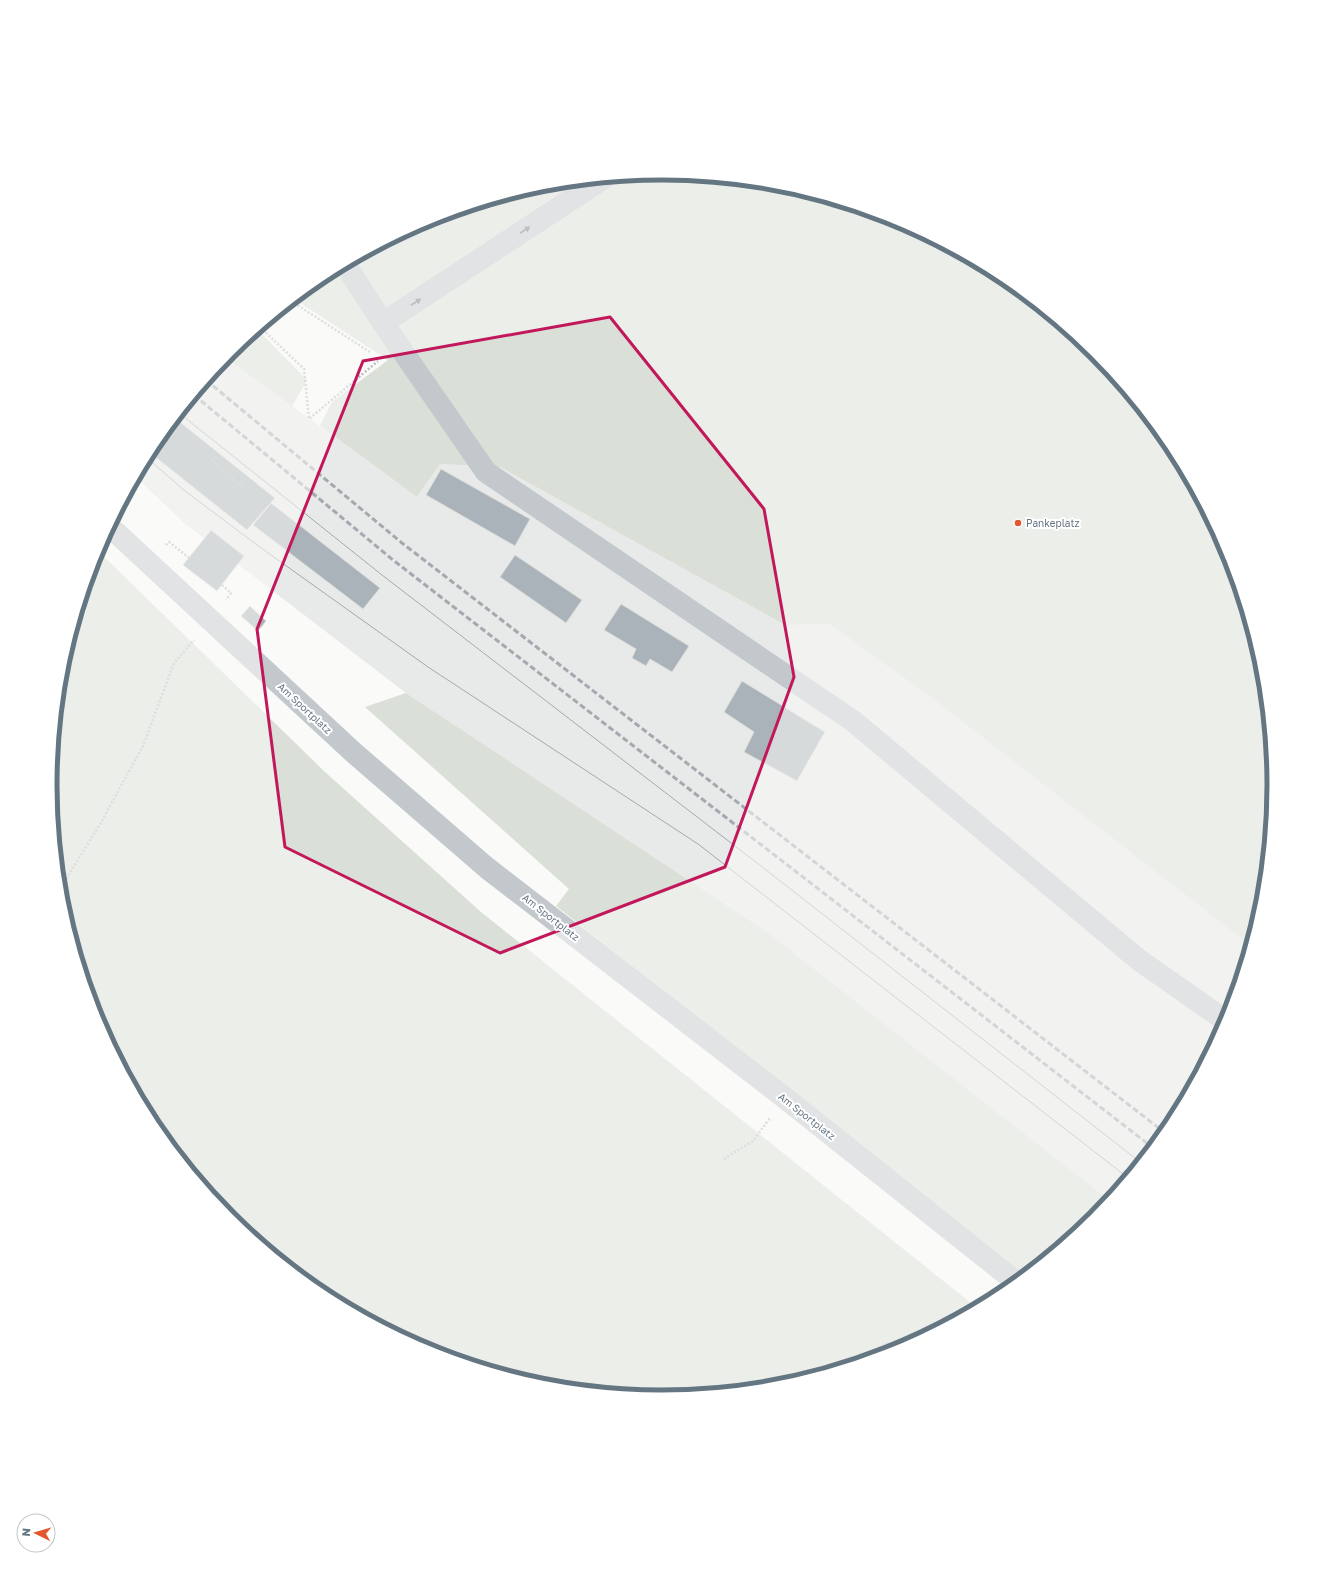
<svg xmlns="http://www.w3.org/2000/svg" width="1324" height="1569" font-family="'Golos Text',sans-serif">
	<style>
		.built { fill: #e8e9e9 }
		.green { fill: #dadfd7 }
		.water { fill: #bbc7cb }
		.building { fill: #aab3b9; stroke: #dcdcda }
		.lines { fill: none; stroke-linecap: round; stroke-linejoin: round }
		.path { stroke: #bbbfc2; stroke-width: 2.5; stroke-dasharray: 2 2; stroke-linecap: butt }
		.minor { stroke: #c3c8cc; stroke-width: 22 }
		.tram { stroke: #a2aab0; stroke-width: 1 }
		.rail { stroke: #a2aab0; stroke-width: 3; stroke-dasharray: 6 3; stroke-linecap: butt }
		.oneway { fill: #6a7a87 }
		.marked { fill: none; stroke: #c2185b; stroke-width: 3; stroke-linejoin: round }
		.poi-dot { fill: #e4572e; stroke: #fff; stroke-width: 1.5 }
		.labels { text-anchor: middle; stroke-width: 4; stroke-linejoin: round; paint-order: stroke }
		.poi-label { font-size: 10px; fill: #657683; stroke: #fff; text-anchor: start }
		.street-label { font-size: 10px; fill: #657683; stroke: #fff }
		.rim { fill: none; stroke: #657683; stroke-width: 5 }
	</style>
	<rect width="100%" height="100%" fill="#fafaf8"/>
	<!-- built -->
	<path class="built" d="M225,357l192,140 23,-33 60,3 285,158 44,-1 103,74 318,247 -23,74 -56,106 -62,75 -342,-268 -361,-239 -223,-171 -47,-45 17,-33z"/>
	<!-- green -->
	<path class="green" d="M662,173l120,11 114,35 106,57 93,76 76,93 56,106 35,114 12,120 -12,119 -12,41 -318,-247 -103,-74 -44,1 -285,-158 -60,-3 -23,33 -97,-71 12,-24 56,-42 -94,-61 28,-23 106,-57 11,-3 2,2 9,-6 93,-28z
		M257,329l50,51 -15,26 -67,-49z
		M97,550l228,222 156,140 495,395 -70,38 -19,-3 -46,25 -60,18 -119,11 -120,-11 -114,-35 -106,-57 -93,-76 -76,-93 -56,-106 -35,-114 -12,-120 12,-119z
		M406,693l361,239 342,268 -14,17 -71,58 -468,-369 13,-17 -204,-182z"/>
	<!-- water -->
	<path class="water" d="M887,1342l19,3 -10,5 -55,17z"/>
	<!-- building -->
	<path class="building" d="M175,418l100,80 -28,32 -98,-78z
		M441,469l89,50 -15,27 -89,-51z
		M271,503l109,85 -17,21 -110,-84z
		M211,530l33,26 -27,35 -34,-26z
		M515,555l67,45 -16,23 -66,-46z
		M621,604l68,42 -17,26 -22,-13 -4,7 -14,-8 4,-9 -32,-19z
		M250,606l16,15 -8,10 -17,-15z
		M742,681l83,51 -28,49 -53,-29 10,-20 -30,-20z"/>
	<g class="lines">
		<!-- path -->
		<path class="path" d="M291,301l79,51
			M260,327l44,42 5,50 69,-58
			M212,460l7,8 28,22
			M166,545l3,-3 20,16
			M222,585l9,8 -5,7
			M60,889l40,-65 43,-78 31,-83 20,-23
			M724,1159l29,-18 17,-23"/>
		<!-- minor -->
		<path class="minor" d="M345,264l38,59 103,149 367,249 286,239 87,61
			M383,323l221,-145
			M109,526l244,226 134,116 298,230 231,184"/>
		<!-- tram -->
		<path class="tram" d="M179,413l203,162 379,291 379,296
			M146,457l39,34 72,54 171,122 270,177 429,333"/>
		<!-- rail -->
		<path class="rail" d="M206,380l196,163 762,589
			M194,395l199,165 759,587"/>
	</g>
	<!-- one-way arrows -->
	<defs><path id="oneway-solid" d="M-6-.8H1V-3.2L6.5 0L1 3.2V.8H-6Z"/></defs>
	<g class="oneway">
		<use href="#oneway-solid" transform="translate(525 230) rotate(-33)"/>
		<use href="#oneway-solid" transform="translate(416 302) rotate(-33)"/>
	</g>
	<!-- marked area -->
	<path d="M0 0H1324V1569H0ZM610,317l154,192 30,168 -69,190 -225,86 -215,-106 -28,-218 106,-268z" fill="#fafaf8" fill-opacity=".55" fill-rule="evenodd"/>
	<path class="marked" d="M610,317l154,192 30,168 -69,190 -225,86 -215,-106 -28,-218 106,-268z"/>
	<!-- markers -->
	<circle class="poi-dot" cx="1018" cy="523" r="4"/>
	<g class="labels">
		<!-- poi labels -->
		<g class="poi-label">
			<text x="1026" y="527">Pankeplatz</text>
		</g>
		<!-- street labels -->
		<g class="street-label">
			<text transform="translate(305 708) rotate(43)" y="4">Am Sportplatz</text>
			<text transform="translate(551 917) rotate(38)" y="4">Am Sportplatz</text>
			<text transform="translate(807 1116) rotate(38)" y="4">Am Sportplatz</text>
		</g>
	</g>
	<!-- crop -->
	<path d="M0 0H1324V1569H0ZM57 785a605 605 0 1 1 1210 0a605 605 0 1 1-1210 0Z" fill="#fff" fill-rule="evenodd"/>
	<path class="rim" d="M57 785a605 605 0 1 1 1210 0a605 605 0 1 1-1210 0Z"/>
	<!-- north arrow -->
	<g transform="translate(36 1533) rotate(275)"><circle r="19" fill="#ffffff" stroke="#c1c8cd"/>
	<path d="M0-3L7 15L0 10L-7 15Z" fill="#e4572e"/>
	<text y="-6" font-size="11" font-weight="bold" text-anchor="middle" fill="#657683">N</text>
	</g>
</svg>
